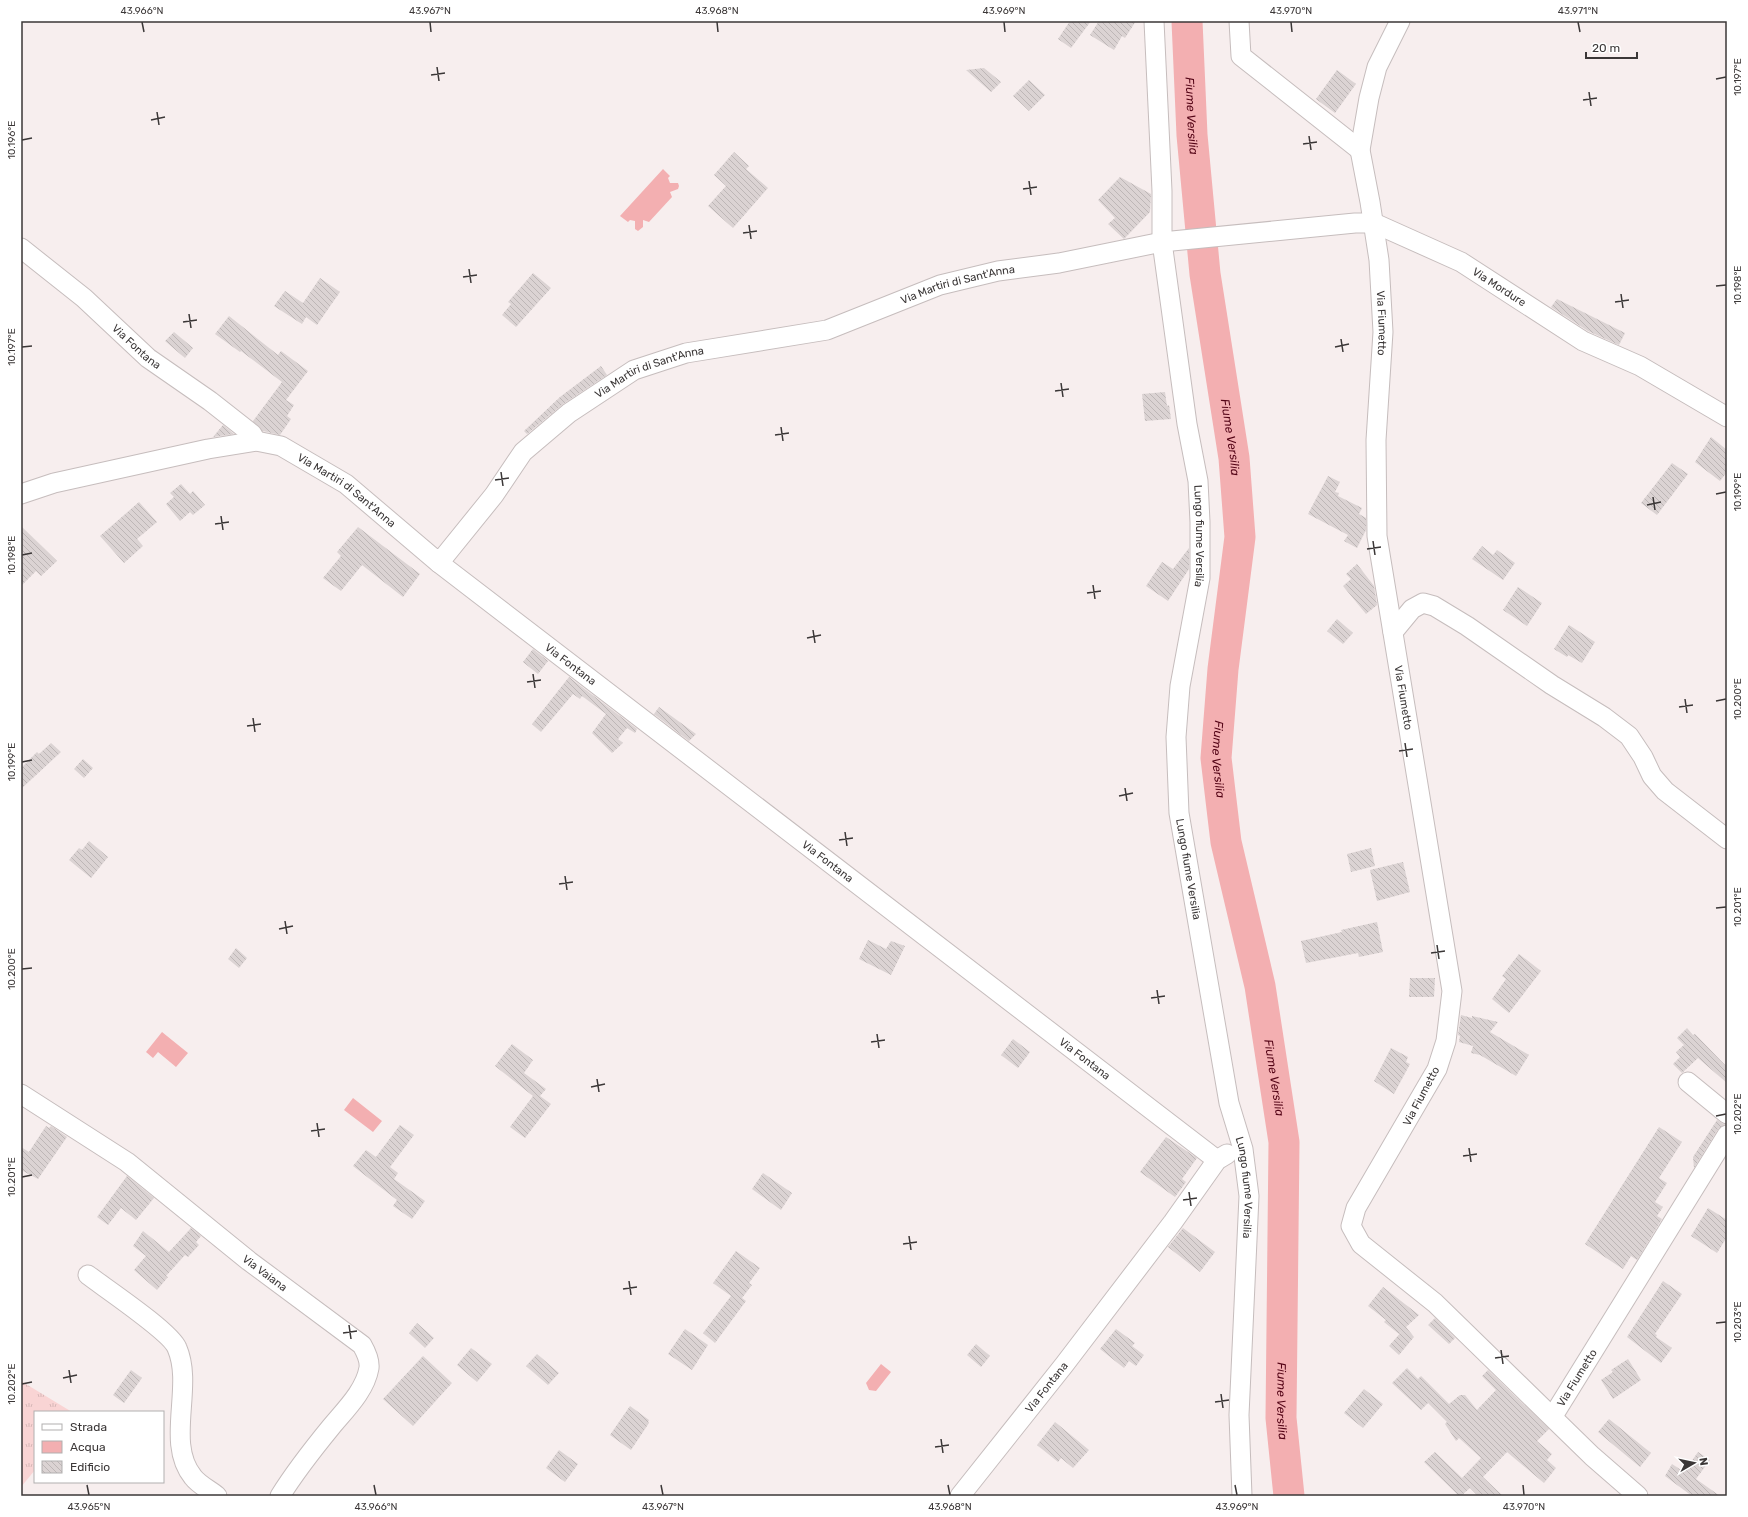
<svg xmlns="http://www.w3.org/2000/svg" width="1748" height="1517" font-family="Rubik,sans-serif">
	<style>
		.grass { fill: url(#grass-tufts) }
		.water { fill: #f3afb1 }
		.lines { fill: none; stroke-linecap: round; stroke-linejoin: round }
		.river { stroke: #f3afb1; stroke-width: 31 }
		.building { fill: url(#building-back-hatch) }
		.minor-casing { stroke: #c6bdbd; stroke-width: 21 }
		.minor { stroke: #fff; stroke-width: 19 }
		.ticks { fill: none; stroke: #3b3737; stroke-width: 1.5 }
		.labels { text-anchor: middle; stroke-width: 3; stroke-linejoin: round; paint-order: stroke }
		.street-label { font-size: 11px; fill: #3b3737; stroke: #fff }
		.water-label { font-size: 12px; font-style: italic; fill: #540416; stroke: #fff }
		.neatline { fill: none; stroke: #3b3737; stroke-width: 1.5 }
		.ticks-label { font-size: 10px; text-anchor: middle; fill: #3b3737 }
	</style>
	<defs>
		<pattern id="grass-tufts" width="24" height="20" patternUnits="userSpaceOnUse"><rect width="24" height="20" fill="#f9d4d4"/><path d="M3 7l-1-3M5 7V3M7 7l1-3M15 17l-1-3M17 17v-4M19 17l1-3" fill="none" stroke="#d6b7b7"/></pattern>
		<pattern id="building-back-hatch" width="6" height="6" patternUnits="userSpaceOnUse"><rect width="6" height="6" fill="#dbd3d3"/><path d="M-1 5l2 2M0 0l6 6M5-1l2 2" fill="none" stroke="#bdb6b6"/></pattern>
	</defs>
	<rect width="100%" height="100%" fill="#f7eeee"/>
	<!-- grass -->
	<path class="grass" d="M21,1381l51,31h-37v58l-14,17z"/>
	<!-- water -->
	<path class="water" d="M663,169l7,7 -2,2 2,5h8l1,3 -1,3 -8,3 2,5 -23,25 -6,-2v7l-5,4 -3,-2v-8l-5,-1 -2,2 -8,-6z
		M162,1032l26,21 -12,14 -18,-15 -5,6 -7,-6z
		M353,1098l29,23 -9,11 -29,-22z
		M881,1364l10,8 -15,19 -7,-1 -3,-7z"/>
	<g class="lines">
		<!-- river -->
		<path class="river" id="s1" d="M1187,21l5,114 13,139 29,184 6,79 -17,132 -7,89 10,84 34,144 24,156 -3,276 8,78"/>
	</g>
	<!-- building -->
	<path class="building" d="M1070,21h21l-20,27 -13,-9z
		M1099,21h37l-11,17 -3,-2 -8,14 -24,-15z
		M984,68l17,14 -10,10 -25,-22z
		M1337,70l19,14 -21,29 -19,-14z
		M1029,80l16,15 -16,16 -16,-15z
		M734,152l15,14 -3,3 22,19 -35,40 -25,-22 18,-20 -12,-11z
		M1120,177l31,17 -1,18 -26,27 -16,-15 7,-6 -17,-18z
		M533,273l18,15 -35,39 -14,-12 9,-11 -3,-2z
		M320,278l20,14 -23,33 -11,-8 -4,7 -28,-18 11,-15 18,12z
		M1557,299l68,34 -6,12 -31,-14 -37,-24z
		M229,316l49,39 3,-4 27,20 -22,29 8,5 -7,11 4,3 -11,16 -17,-4 -10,-10 29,-39 -41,-31 -1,1 -25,-18z
		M174,332l19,16 -8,10 -20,-17z
		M601,366l6,9 -44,29 -36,30 -3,-3 36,-34z
		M1165,392l2,14 2,-1 2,14 -26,2 -3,-27z
		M223,425l11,9 -21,3z
		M1711,437l16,13v22l-7,9 -25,-19z
		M1672,463l16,11 -31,41 -16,-12z
		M1328,476l12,6 -5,10 4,1 -1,3 24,12 -3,6 7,4v12l-9,18 -13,-7 4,-6 -40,-21z
		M181,484l9,10 3,-3 12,14 -12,10 -3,-3 -10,9 -14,-17 8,-7 -4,-4z
		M139,502l18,20 -20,17 6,7 -19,17 -24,-27z
		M21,526l36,35 -16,15 -5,-5 -15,15z
		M358,527l62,47 -17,23 -41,-32 -21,26 -18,-13 18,-22 -4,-4z
		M1482,546l11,9 4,-5 18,13 -12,17 -31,-21z
		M1189,548v21l-21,32 -22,-15 16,-24 11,7z
		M1357,564l17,22 3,19 -11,9 -23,-28 8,-7 -5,-5z
		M1518,587l24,16 -15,23 -24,-16z
		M1337,619l16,14 -10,11 -16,-13z
		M1569,625l26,17 -13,21 -14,-8 -1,2 -13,-8z
		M533,649l15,12 -10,13 -15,-12z
		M569,677l68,52 -2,4 -8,-5 -9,11 5,4 -11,10 -20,-20 14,-19 -24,-18 -2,3 -7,-5 -32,38 -9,-8z
		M659,707l37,27 -7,7 -35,-27z
		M51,743l10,9 -40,37v-21l16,-16 2,2z
		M83,759l10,9 -9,10 -10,-9z
		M89,841l19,16 -17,21 -22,-18 10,-12 3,2z
		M1371,848l4,18 -24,6 -4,-18z
		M1403,862l7,30 -33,9 -7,-31z
		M1377,922l6,30 -24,5 -1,-4 -52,10 -5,-22 41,-9 -1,-2z
		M868,940l18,9 5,-8 14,5 -14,29 -32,-16z
		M236,948l11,10 -8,10 -11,-9z
		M1519,954l22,17 -32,42 -17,-14 14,-20 -4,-3z
		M1410,978h25l-1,19h-25z
		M1461,1015l11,3v-2l26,6 -8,10 39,23 -13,21 -36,-21 -9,-2 2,-7 -14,-4 1,-6 -2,-1z
		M1687,1028l6,7 2,-1 32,33v16l-29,-25 -16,15 -9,-9 7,-7 -4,-5 8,-7 -7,-7z
		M1013,1039l17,13 -12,16 -17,-13z
		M512,1044l21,16 -9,13 22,16 -6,7 11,8 -26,34 -15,-11 23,-31 -38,-30z
		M1391,1048l17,9 -2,5 4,2 -16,30 -20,-13z
		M1717,1120l8,5 -7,4 -24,39 -1,-11z
		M400,1125l14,10 -24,32 8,6 -4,6 31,22 -13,18 -19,-13 4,-6 -44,-34 13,-16 10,7z
		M46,1126l3,2 2,-2 16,11 -29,42 -17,-9v-23l8,5z
		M1659,1127l23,15 -23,36 8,5 -12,19 8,5 -6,9 5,3 -25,41 -6,-4 -8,13 -38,-25z
		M1166,1137l31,21 -15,21 4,3 -11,15 -35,-25z
		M763,1173l29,20 -11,17 -29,-21z
		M127,1176l27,22 -18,22 -15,-12 -13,17 -11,-8z
		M1708,1208l19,12v17l-10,16 -26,-17z
		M191,1228l10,8 -5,6 3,3 -11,12 -3,-2 -19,21 2,1 -11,13 -23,-20 12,-14 -13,-10 10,-15 26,21z
		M1183,1228l32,24 -15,20 -32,-25z
		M736,1251l24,17 -11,15 3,2 -10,13 4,3 -31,42 -12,-10 28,-37 -18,-13z
		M1663,1281l19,13 -27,40 2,1 -1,2 16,11 -11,15 -34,-26z
		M1383,1287l36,28 -13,12 8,10 -15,18 -10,-9 13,-15 -3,3 -15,-12 2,-2 -18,-14z
		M1435,1318l20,20 -6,6 -21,-19z
		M417,1323l17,15 -9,10 -16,-15z
		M685,1329l23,16 -16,25 -24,-16z
		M1116,1329l19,14 -3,3 12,9 -8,11 -7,-5 -5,7 -24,-19z
		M976,1344l14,12 -9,11 -14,-12z
		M471,1348l21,16 -15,18 -20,-17z
		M537,1354l22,19 -11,12 -22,-19z
		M423,1356l29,27 -39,43 -30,-27z
		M1628,1359l13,21 -28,19 -12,-19 12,-8 -2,-2z
		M1407,1368l11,11 3,-3 28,28 11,-9h5l12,15 19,-20 -14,-14 6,-6 61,59 -12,12 15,13 -5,6 9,8 -12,15 -37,-31 -24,25 20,19h-25l-8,-8 -9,8h-2l-35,-34 11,-10 27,26 19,-20 -22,-20 -3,3 -11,-17 2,-2 -19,-19 -7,7 -29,-27z
		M131,1370l11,8 -18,25 -11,-8z
		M1364,1389l19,15 -20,24 -19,-15z
		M630,1406l19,14 -1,2 1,1 -18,27 -21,-15z
		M1609,1419l42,34 -11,14 -42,-35z
		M1055,1422l34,28 -16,18 -12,-10 -3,4 -21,-17z
		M559,1450l19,14 -13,18 -19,-14z
		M1698,1452l12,8 -14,19 24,17h-28l-27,-20 7,-12 12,8z"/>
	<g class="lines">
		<defs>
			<g id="minor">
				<path id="s2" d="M1154,21l8,170v51l25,182 11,57 2,41v56l-20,108 -4,51 3,76 50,290 14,46 6,47 -10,219 3,81"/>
				<path d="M1239,21l2,35 119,94"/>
				<path id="s3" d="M1400,21l-23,46 -8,31 -9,52 10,52 9,58 4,72 -7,108 1,96 75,455 -6,50 -9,28 -81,139 -5,18 10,18 74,59 157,153 46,40"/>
				<path id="s4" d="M21,248l63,50 64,60 62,43 42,33 4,7"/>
				<path id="s5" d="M21,494l33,-11 154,-34 48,-8 25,5 65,38 93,79 55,-68 29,-43 46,-39 65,-43 52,-17 141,-23 113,-45 58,-14 61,-8 103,-21 193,-19h19l87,39 122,79 57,25 87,51"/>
				<path id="s6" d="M439,563l778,597"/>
				<path d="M1393,632l19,-23 11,-6 11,3 33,20 85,59 52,32 25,19 14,21 9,19 13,15 62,48"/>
				<path d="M1688,1082l39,32"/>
				<path id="s7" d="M21,1094l106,68 122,99 113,84c4,7 8,15 7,23 -4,23 -24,42 -38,59 -18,22 -36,45 -51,69"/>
				<path d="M88,1275c17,13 83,57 89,73 17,39 -12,95 16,129 6,8 17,13 24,19"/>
				<path id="s8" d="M1553,1416l174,-281"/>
				<path id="s9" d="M960,1496l104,-131 109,-143 44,-62 10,-6"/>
			</g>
		</defs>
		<!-- minor casing -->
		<use href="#minor" class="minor-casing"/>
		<!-- minor -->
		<use href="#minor" class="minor"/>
	</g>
	<!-- ticks -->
	<path class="ticks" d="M142,22l2,10M430,22l1,10M717,22l1,10M1004,22l1,10M1291,22l1,10M1578,22l2,10M437,67l2,14M431,75l14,-2M1716,79l10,-2M1589,92l2,14M1583,100l14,-2M157,112l2,13M151,120l14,-3M1309,136l2,14M22,140l10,-2M1303,144l14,-2M1029,181l2,14M1023,189l14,-2M749,225l2,14M743,233l14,-2M469,269l2,14M463,277l14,-2M1716,286l10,-1M1621,294l2,14M1615,302l14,-2M189,314l2,14M183,322l14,-2M1341,339l2,13M22,347l10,-1M1335,347l14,-3M1061,383l2,14M1055,391l14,-2M781,427l2,14M775,435l14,-2M501,472l2,14M495,480l14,-2M1716,494l10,-2M1653,497l2,13M1647,505l14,-3M221,516l2,14M215,524l14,-2M1373,541l2,14M1367,549l14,-2M22,555l10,-2M1093,585l2,14M1087,593l14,-2M813,630l2,13M807,638l14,-3M533,674l2,14M527,682l14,-2M1685,699l2,14M1716,701l10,-2M1679,707l14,-2M253,718l2,14M247,726l14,-2M1405,743l2,14M1399,751l14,-2M22,762l10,-2M1125,788l2,13M1119,796l14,-3M845,832l2,14M839,840l14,-2M565,876l2,14M559,884l14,-2M1716,908l10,-1M285,921l2,13M279,929l14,-3M1437,945l2,14M1431,953l14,-2M22,969l10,-1M1157,990l2,14M1151,998l14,-2M877,1034l2,14M871,1042l14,-2M597,1079l2,13M591,1087l14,-3M1716,1116l10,-2M317,1123l2,14M311,1131l14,-2M1469,1148l2,14M1463,1156l14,-2M22,1177l10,-2M1189,1192l2,14M1183,1200l14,-2M909,1236l2,14M903,1244l14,-2M629,1281l2,14M623,1289l14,-2M1716,1323l10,-1M349,1325l2,14M343,1333l14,-2M1501,1350l2,14M1495,1358l14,-2M69,1370l2,13M63,1378l14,-3M22,1384l10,-2M1221,1394l2,14M1215,1402l14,-2M941,1439l2,14M935,1447l14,-2M87,1485l2,10M374,1485l2,10M661,1485l2,10M948,1485l2,10M1235,1485l2,10M1523,1485l1,10"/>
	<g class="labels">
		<!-- street labels -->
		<g class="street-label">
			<text dy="4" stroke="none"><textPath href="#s5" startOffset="1078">Via Martiri di Sant'Anna</textPath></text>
			<text dy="4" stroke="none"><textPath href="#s5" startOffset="1641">Via Mordure</textPath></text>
			<text dy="4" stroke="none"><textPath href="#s3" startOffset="311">Via Fiumetto</textPath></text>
			<text dy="4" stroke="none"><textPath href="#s4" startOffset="152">Via Fontana</textPath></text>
			<text dy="4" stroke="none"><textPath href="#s5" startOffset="755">Via Martiri di Sant'Anna</textPath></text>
			<text dy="4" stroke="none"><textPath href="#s5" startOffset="346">Via Martiri di Sant'Anna</textPath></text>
			<text dy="4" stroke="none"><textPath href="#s2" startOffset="518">Lungo fiume Versilia</textPath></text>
			<text dy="4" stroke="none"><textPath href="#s6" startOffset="166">Via Fontana</textPath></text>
			<text dy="4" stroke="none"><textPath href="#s3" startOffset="688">Via Fiumetto</textPath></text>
			<text dy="4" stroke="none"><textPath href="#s6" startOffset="490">Via Fontana</textPath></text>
			<text dy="4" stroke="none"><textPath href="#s2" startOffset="854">Lungo fiume Versilia</textPath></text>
			<text dy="4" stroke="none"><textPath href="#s6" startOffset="814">Via Fontana</textPath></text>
			<text transform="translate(1421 1096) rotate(-62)" y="4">Via Fiumetto</text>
			<text dy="4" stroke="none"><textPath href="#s2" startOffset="1178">Lungo fiume Versilia</textPath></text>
			<text dy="4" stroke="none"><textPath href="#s7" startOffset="303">Via Vaiana</textPath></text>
			<text dy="4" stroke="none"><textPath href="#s8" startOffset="45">Via Fiumetto</textPath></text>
			<text dy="4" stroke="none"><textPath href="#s9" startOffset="139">Via Fontana</textPath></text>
		</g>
		<!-- water labels -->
		<g class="water-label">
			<text dy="4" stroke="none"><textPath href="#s1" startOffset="95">Fiume Versilia</textPath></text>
			<text dy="4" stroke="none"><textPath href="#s1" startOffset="419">Fiume Versilia</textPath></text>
			<text dy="4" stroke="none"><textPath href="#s1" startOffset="743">Fiume Versilia</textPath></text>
			<text dy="4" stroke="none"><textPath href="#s1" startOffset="1067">Fiume Versilia</textPath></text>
			<text dy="4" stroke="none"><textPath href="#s1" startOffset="1391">Fiume Versilia</textPath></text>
		</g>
	</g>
	<!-- border -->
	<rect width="1748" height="1517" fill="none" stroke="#ffffff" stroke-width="44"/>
	<!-- legend -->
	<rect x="34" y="1411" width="130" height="72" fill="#ffffff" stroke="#b1afaf"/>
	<rect x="42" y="1424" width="20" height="6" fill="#ffffff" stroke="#b1afaf"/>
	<text x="70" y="1431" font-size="12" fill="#3b3737">Strada</text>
	<rect x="42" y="1441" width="20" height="12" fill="#f3afb1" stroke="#b1afaf"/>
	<text x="70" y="1451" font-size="12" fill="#3b3737">Acqua</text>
	<rect x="42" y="1461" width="20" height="12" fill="url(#building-back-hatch)" stroke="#b1afaf"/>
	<text x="70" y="1471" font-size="12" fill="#3b3737">Edificio</text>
	<!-- north arrow -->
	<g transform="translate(1694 1463) rotate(81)" stroke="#ffffff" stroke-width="3" paint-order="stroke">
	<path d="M0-3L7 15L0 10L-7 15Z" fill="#3b3737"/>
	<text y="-6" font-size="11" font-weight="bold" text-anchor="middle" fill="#3b3737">N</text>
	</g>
	<!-- scale -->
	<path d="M1586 52v6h51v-6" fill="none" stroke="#3b3737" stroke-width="2"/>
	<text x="1592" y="52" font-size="12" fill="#3b3737" stroke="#ffffff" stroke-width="3" paint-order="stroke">20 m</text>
	<rect x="22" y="22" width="1704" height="1473" class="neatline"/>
	<g class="ticks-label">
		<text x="142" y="14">43.966°N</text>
		<text x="430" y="14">43.967°N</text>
		<text x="717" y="14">43.968°N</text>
		<text x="1004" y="14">43.969°N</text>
		<text x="1291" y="14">43.970°N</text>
		<text x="1578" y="14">43.971°N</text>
		<text transform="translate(1737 77) rotate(-90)" y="4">10.197°E</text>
		<text transform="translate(11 140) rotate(-90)" y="4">10.196°E</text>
		<text transform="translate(1737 285) rotate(-90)" y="4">10.198°E</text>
		<text transform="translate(11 347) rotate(-90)" y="4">10.197°E</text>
		<text transform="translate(1737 492) rotate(-90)" y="4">10.199°E</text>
		<text transform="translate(11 555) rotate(-90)" y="4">10.198°E</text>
		<text transform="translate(1737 699) rotate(-90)" y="4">10.200°E</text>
		<text transform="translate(11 762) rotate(-90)" y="4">10.199°E</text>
		<text transform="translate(1737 907) rotate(-90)" y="4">10.201°E</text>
		<text transform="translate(11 969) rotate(-90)" y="4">10.200°E</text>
		<text transform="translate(1737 1114) rotate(-90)" y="4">10.202°E</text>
		<text transform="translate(11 1177) rotate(-90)" y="4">10.201°E</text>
		<text transform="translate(1737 1322) rotate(-90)" y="4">10.203°E</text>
		<text transform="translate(11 1384) rotate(-90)" y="4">10.202°E</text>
		<text x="89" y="1510">43.965°N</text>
		<text x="376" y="1510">43.966°N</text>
		<text x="663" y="1510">43.967°N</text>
		<text x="950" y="1510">43.968°N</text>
		<text x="1237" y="1510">43.969°N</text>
		<text x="1524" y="1510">43.970°N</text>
	</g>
</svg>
